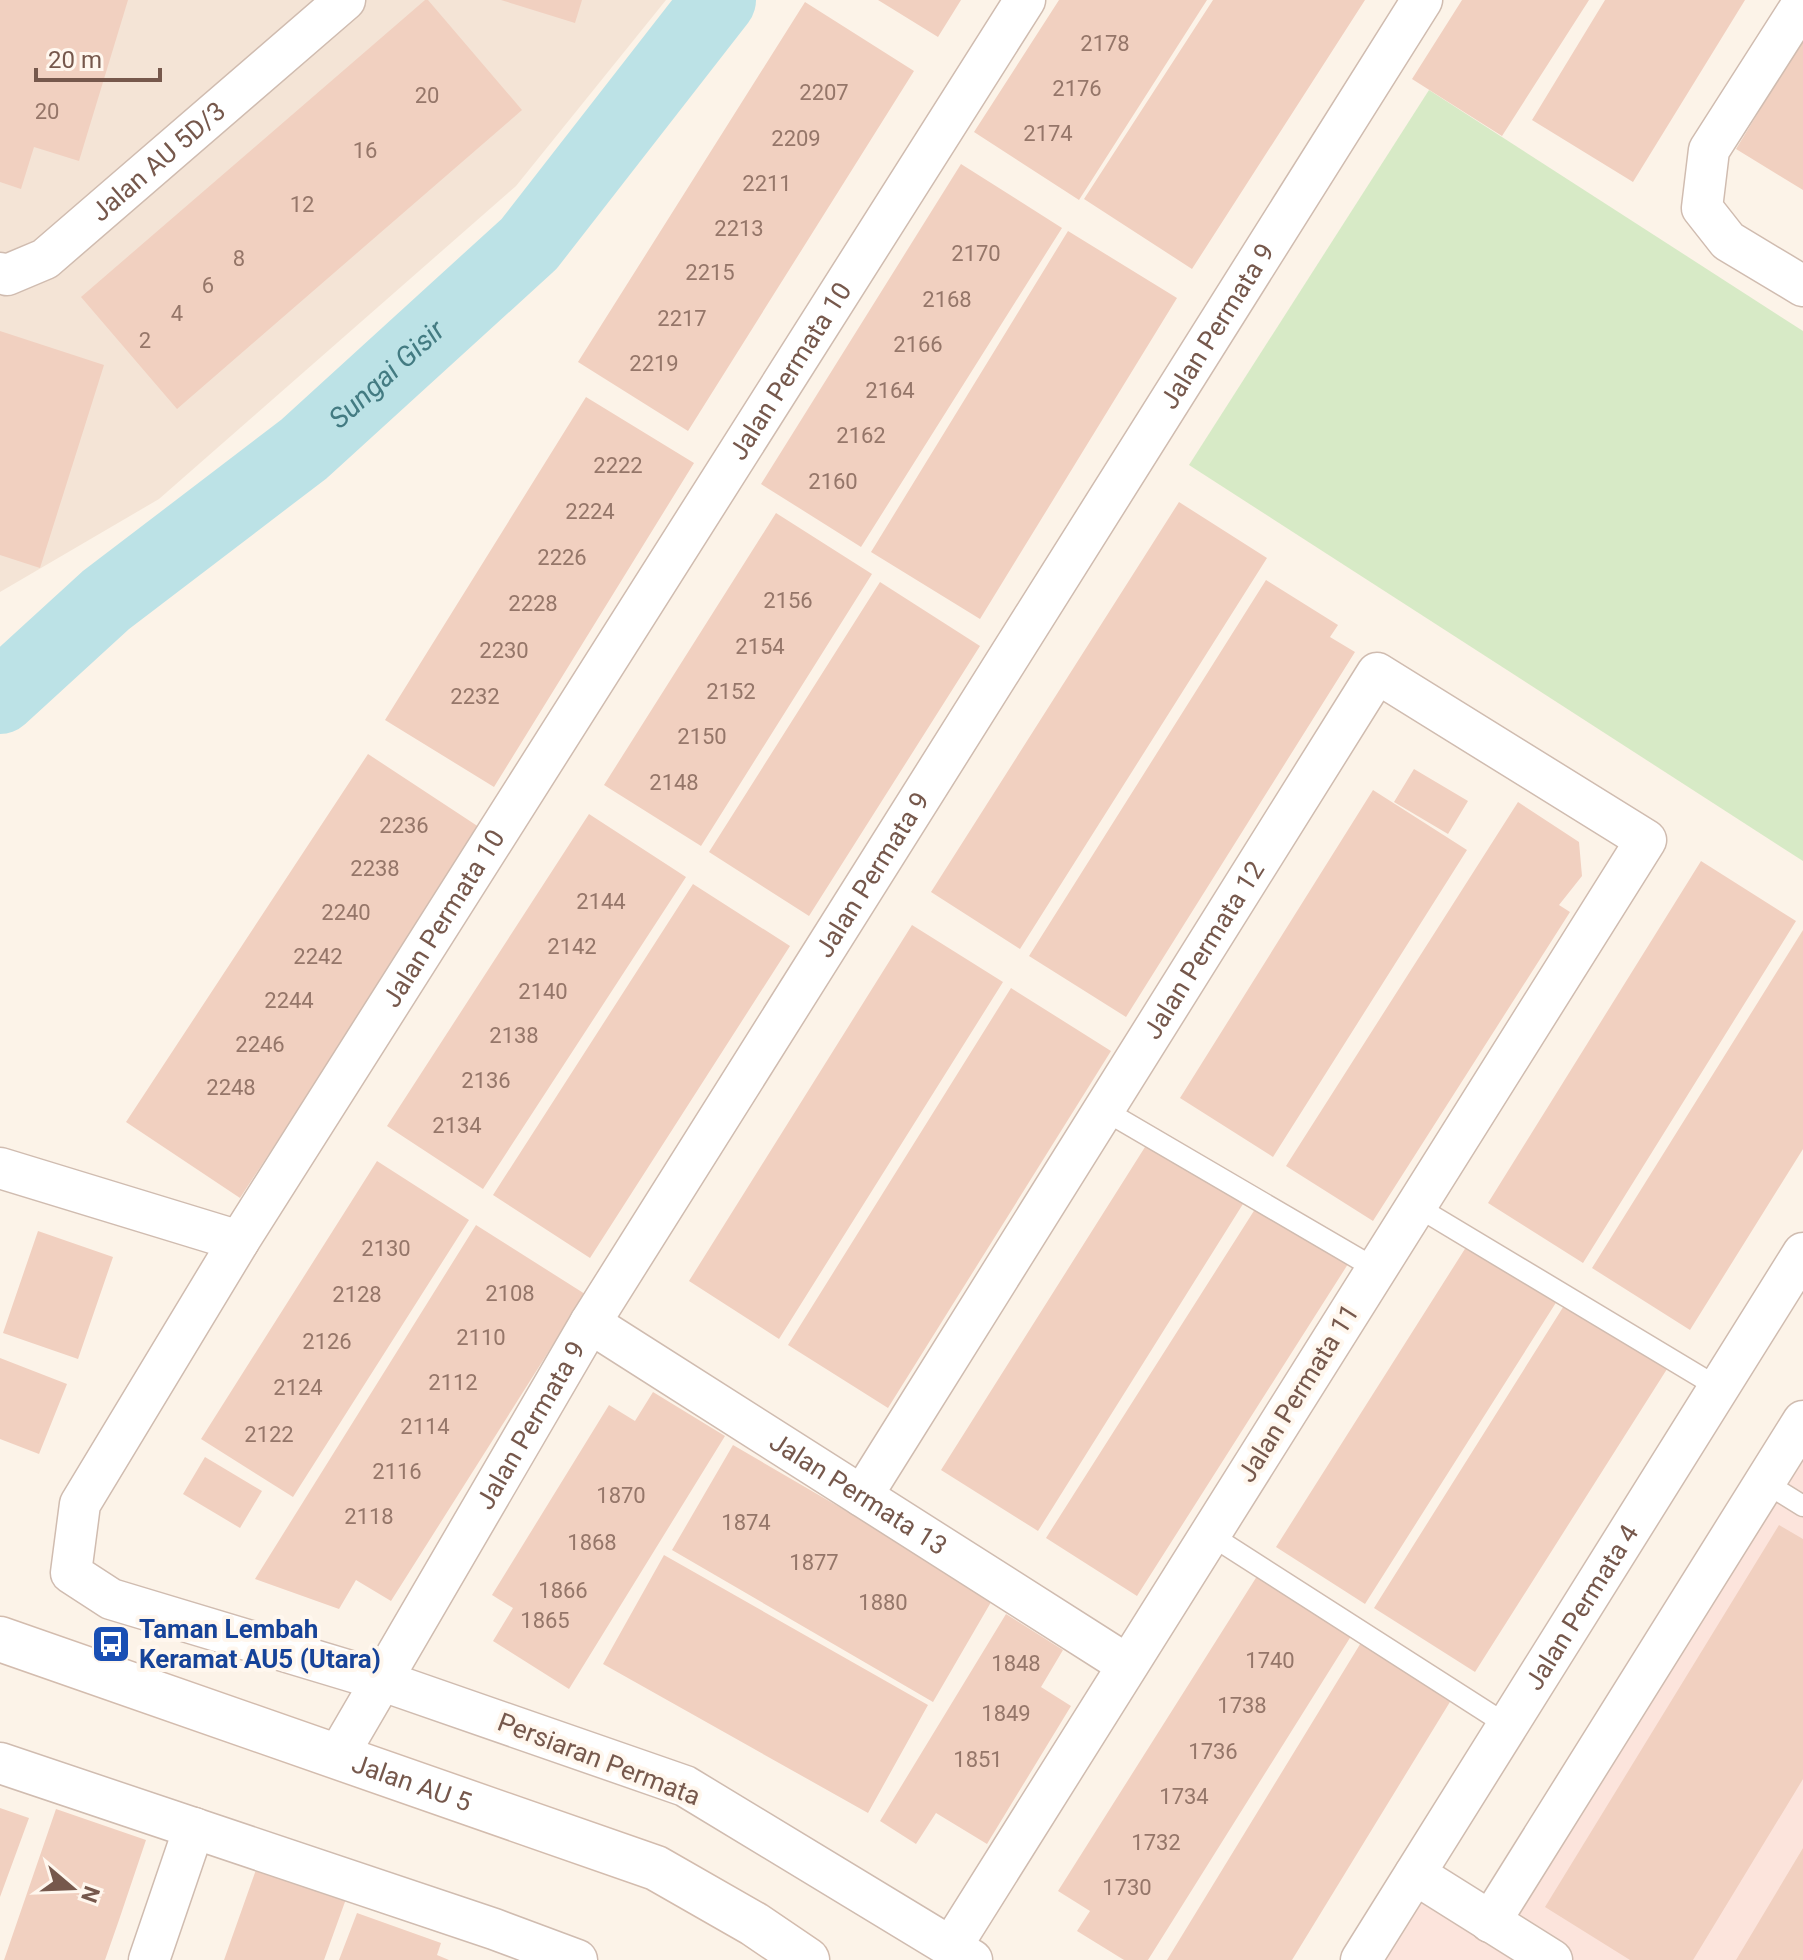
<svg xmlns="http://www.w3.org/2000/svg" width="1803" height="1960" font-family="Roboto,sans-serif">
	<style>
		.residential { fill: #f4e4d6 }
		.commercial { fill: #fce4dc }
		.green { fill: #d7eac6 }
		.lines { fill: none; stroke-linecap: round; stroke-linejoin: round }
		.river { stroke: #bce2e6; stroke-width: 74 }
		.building { fill: #f1d0c0 }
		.service-casing { stroke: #d0bcb0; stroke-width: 23 }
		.minor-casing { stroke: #d0bcb0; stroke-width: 43 }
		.secondary-casing { stroke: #d3bcae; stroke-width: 47 }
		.service { stroke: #fff; stroke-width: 20 }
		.minor { stroke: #fff; stroke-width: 40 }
		.secondary { stroke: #fff; stroke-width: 44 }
		.labels { text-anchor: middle; stroke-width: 8; stroke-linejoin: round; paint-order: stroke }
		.number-label { font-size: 22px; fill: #957669 }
		.street-label { font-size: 26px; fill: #76584c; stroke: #fff7ee }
		.transit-label { font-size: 26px; font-weight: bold; fill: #164399; stroke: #fff7ee; text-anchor: start }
		.water-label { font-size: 28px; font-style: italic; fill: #437b82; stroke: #fff7ee }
	</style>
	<rect width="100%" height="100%" fill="#fcf3e8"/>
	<!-- residential -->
	<path class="residential" d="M0,0h666l-150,186 -357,313 -159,93z"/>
	<!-- commercial -->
	<path class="commercial" d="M1803,1452v508h-422l38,-62 75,45z"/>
	<!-- green -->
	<path class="green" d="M1429,90l374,241v530l-614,-396z"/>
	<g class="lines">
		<!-- river -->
		<path class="river" id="s1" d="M0,697l106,-97 198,-151 225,-205 190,-244"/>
	</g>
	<!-- building -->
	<path class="building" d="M0,0h128l-49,161 -45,-14 -13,42 -21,-7z
		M425,0h3l94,110 -345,299 -96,-112z
		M501,0h81l-7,23z
		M878,0h83l-23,37z
		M1059,0h148l-128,200 -105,-68z
		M1213,0h152l-173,269 -108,-70z
		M1462,0h127l-87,136 -90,-57z
		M1605,0h140l-112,182 -101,-62z
		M805,2l109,69 -226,360 -110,-69z
		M1803,39v151l-67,-41z
		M961,164l101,64 -201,319 -100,-63z
		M1068,231l109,67 -197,321 -109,-67z
		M0,331l104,34 -64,203 -40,-13z
		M586,397l108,66 -200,324 -109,-67z
		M1179,502l88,56 -247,391 -89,-57z
		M776,513l96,61 -171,272 -97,-61z
		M1266,580l72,45 -8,12 25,15 -229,365 -97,-61z
		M880,582l100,64 -171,270 -100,-64z
		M368,754l114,75 -242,369 -114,-76z
		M1414,769l54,32 -20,33 -54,-32z
		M1373,790l94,60 -194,307 -93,-59z
		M1518,802l61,40 3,34 -23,29 11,7 -197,309 -87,-55z
		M589,814l97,63 -203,312 -96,-63z
		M1701,861l95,60 -213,342 -95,-60z
		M693,884l97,62 -200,312 -97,-63z
		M912,925l91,57 -224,357 -90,-58z
		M1803,930v219l-113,181 -98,-62z
		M1011,988l100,63 -223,357 -100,-63z
		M1157,1128l96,60 -215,343 -97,-61z
		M377,1161l92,59 -176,277 -92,-58z
		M1264,1195l91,58 -218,343 -91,-58z
		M476,1225l109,69 -194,307 -35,-21 -17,29 -84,-30z
		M38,1231l75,26 -35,102 -75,-26z
		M1475,1233l89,57 -199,314 -89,-57z
		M1572,1293l102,65 -199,314 -101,-64z
		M0,1358l67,26 -28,70 -39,-15z
		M653,1392l72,44 -156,253 -76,-48 20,-33 -21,-13 117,-190 26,16z
		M733,1445l261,152 -61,105 -261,-152z
		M205,1457l57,34 -22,37 -57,-34z
		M1779,1525l24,14v240l-110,181h-63l-85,-53z
		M664,1555l264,150 -60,108 -265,-149z
		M1259,1573l94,60 -205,327h-24l-47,-29 13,-20 -32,-20z
		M1006,1614l57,36 -22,37 30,19 -84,138 -51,-31 -20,31 -36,-23z
		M1362,1641l91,56 -112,183 -49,80h-125z
		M0,1808l29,10 -29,79z
		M56,1809l90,31 -27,80 -14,40h-101z
		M1803,1848v112h-67z
		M257,1867l89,32 -22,61h-100z
		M357,1913l84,30 -4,12 12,5h-110z"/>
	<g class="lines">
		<defs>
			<path id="service" d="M1104,1110l272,159
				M1416,1206l303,182
				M1764,1482l39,24
				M1209,1534l298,191"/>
			<g id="minor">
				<path d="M1803,3l-94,147 -7,58 26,33 75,45"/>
				<path id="s2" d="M0,273l7,2 38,-16 300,-259"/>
				<path d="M0,1168l239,73"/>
				<path id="s3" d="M590,1323l536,341"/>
				<path id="s4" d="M862,1496l515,-823 269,167 -695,1107"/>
				<path id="s5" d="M337,1757l253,-434 832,-1323"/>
				<path d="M0,1763l494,166 83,31"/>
				<path d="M1415,1874l137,86"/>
				<path d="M1490,1922l313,-501"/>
				<path d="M149,1960l45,-132"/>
				<path id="s6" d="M972,1960l-287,-174 -305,-106 -269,-81 -40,-26 9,-69 159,-263 786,-1241"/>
				<path id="s7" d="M1361,1960l442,-707"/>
			</g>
			<g id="secondary">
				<path id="s8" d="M0,1639l656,229 98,56 53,36"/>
			</g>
		</defs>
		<!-- service casing -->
		<use href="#service" class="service-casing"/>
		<!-- minor casing -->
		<use href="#minor" class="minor-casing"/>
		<!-- secondary casing -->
		<use href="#secondary" class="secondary-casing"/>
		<!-- service -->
		<use href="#service" class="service"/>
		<!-- minor -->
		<use href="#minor" class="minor"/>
		<!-- secondary -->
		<use href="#secondary" class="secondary"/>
	</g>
	<!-- icons -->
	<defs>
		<symbol id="bus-square" viewBox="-11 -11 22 22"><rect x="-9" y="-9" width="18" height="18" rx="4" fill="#1a4fb4" stroke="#fff7ee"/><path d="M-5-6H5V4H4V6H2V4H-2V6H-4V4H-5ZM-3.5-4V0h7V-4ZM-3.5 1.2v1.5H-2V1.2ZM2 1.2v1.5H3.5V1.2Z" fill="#fff"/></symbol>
	</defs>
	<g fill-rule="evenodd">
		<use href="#bus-square" x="89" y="1622" width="44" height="44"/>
	</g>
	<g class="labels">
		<!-- number labels -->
		<g class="number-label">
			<text x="1105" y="51">2178</text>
			<text x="1077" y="96">2176</text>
			<text x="824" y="100">2207</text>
			<text x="427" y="103">20</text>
			<text x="47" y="119">20</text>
			<text x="1048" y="141">2174</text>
			<text x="796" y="146">2209</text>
			<text x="365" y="158">16</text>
			<text x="767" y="191">2211</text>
			<text x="302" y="212">12</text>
			<text x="739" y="236">2213</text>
			<text x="976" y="261">2170</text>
			<text x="239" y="266">8</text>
			<text x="710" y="280">2215</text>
			<text x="208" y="293">6</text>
			<text x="947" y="307">2168</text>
			<text x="177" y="321">4</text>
			<text x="682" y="326">2217</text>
			<text x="145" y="348">2</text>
			<text x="918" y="352">2166</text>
			<text x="654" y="371">2219</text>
			<text x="890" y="398">2164</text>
			<text x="861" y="443">2162</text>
			<text x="618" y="473">2222</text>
			<text x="833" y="489">2160</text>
			<text x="590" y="519">2224</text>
			<text x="562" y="565">2226</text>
			<text x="788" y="608">2156</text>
			<text x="533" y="611">2228</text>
			<text x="760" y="654">2154</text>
			<text x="504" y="658">2230</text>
			<text x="731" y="699">2152</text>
			<text x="475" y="704">2232</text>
			<text x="702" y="744">2150</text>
			<text x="674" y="790">2148</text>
			<text x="404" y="833">2236</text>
			<text x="375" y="876">2238</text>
			<text x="601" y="909">2144</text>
			<text x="346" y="920">2240</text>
			<text x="572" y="954">2142</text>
			<text x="318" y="964">2242</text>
			<text x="543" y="999">2140</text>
			<text x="289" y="1008">2244</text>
			<text x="514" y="1043">2138</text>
			<text x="260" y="1052">2246</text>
			<text x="486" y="1088">2136</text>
			<text x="231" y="1095">2248</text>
			<text x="457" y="1133">2134</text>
			<text x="386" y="1256">2130</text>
			<text x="510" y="1301">2108</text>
			<text x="357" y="1302">2128</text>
			<text x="481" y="1345">2110</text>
			<text x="327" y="1349">2126</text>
			<text x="453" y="1390">2112</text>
			<text x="298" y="1395">2124</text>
			<text x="425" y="1434">2114</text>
			<text x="269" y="1442">2122</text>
			<text x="397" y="1479">2116</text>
			<text x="621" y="1503">1870</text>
			<text x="369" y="1524">2118</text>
			<text x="746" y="1530">1874</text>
			<text x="592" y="1550">1868</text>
			<text x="814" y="1570">1877</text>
			<text x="563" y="1598">1866</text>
			<text x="883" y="1610">1880</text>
			<text x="545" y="1628">1865</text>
			<text x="1270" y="1668">1740</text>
			<text x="1016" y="1671">1848</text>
			<text x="1242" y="1713">1738</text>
			<text x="1006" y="1721">1849</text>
			<text x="1213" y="1759">1736</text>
			<text x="978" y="1767">1851</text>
			<text x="1184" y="1804">1734</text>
			<text x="1156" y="1850">1732</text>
			<text x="1127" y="1895">1730</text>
		</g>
		<!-- street labels -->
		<g class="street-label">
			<text dy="9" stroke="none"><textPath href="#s2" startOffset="198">Jalan AU 5D/3</textPath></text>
			<text dy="9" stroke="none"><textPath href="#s5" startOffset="1680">Jalan Permata 9</textPath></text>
			<text dy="9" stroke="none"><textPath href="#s6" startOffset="2394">Jalan Permata 10</textPath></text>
			<text dy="9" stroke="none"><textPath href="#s5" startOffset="1032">Jalan Permata 9</textPath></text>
			<text dy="9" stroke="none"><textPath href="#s6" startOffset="1746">Jalan Permata 10</textPath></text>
			<text dy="9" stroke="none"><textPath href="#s4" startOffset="644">Jalan Permata 12</textPath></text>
			<text transform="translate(1298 1393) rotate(-58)" y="9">Jalan Permata 11</text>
			<text dy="9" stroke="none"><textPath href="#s5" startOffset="384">Jalan Permata 9</textPath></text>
			<text dy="9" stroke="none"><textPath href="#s3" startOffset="318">Jalan Permata 13</textPath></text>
			<text dy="9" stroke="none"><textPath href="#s7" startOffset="416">Jalan Permata 4</textPath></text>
			<text transform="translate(599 1759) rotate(21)" y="9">Persiaran Permata</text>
			<text dy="9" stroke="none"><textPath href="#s8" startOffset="436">Jalan AU 5</textPath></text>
		</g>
		<!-- transit labels -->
		<g class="transit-label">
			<text x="139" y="1638">Taman Lembah<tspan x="139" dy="30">Keramat AU5 (Utara)</tspan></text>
		</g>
		<!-- water labels -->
		<g class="water-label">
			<text dy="10" stroke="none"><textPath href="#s1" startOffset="504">Sungai Gisir</textPath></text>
		</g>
	</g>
	<!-- north arrow -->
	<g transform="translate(72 1888) rotate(109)" stroke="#fff7ee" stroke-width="6" paint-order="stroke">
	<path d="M0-6L14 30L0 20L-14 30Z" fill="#76584c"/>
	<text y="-12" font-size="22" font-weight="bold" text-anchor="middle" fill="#76584c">N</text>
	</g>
	<!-- scale -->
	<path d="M36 68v12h124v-12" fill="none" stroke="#76584c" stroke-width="4"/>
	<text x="48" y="68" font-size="24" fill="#76584c" stroke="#fff7ee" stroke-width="6" paint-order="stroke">20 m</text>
</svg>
